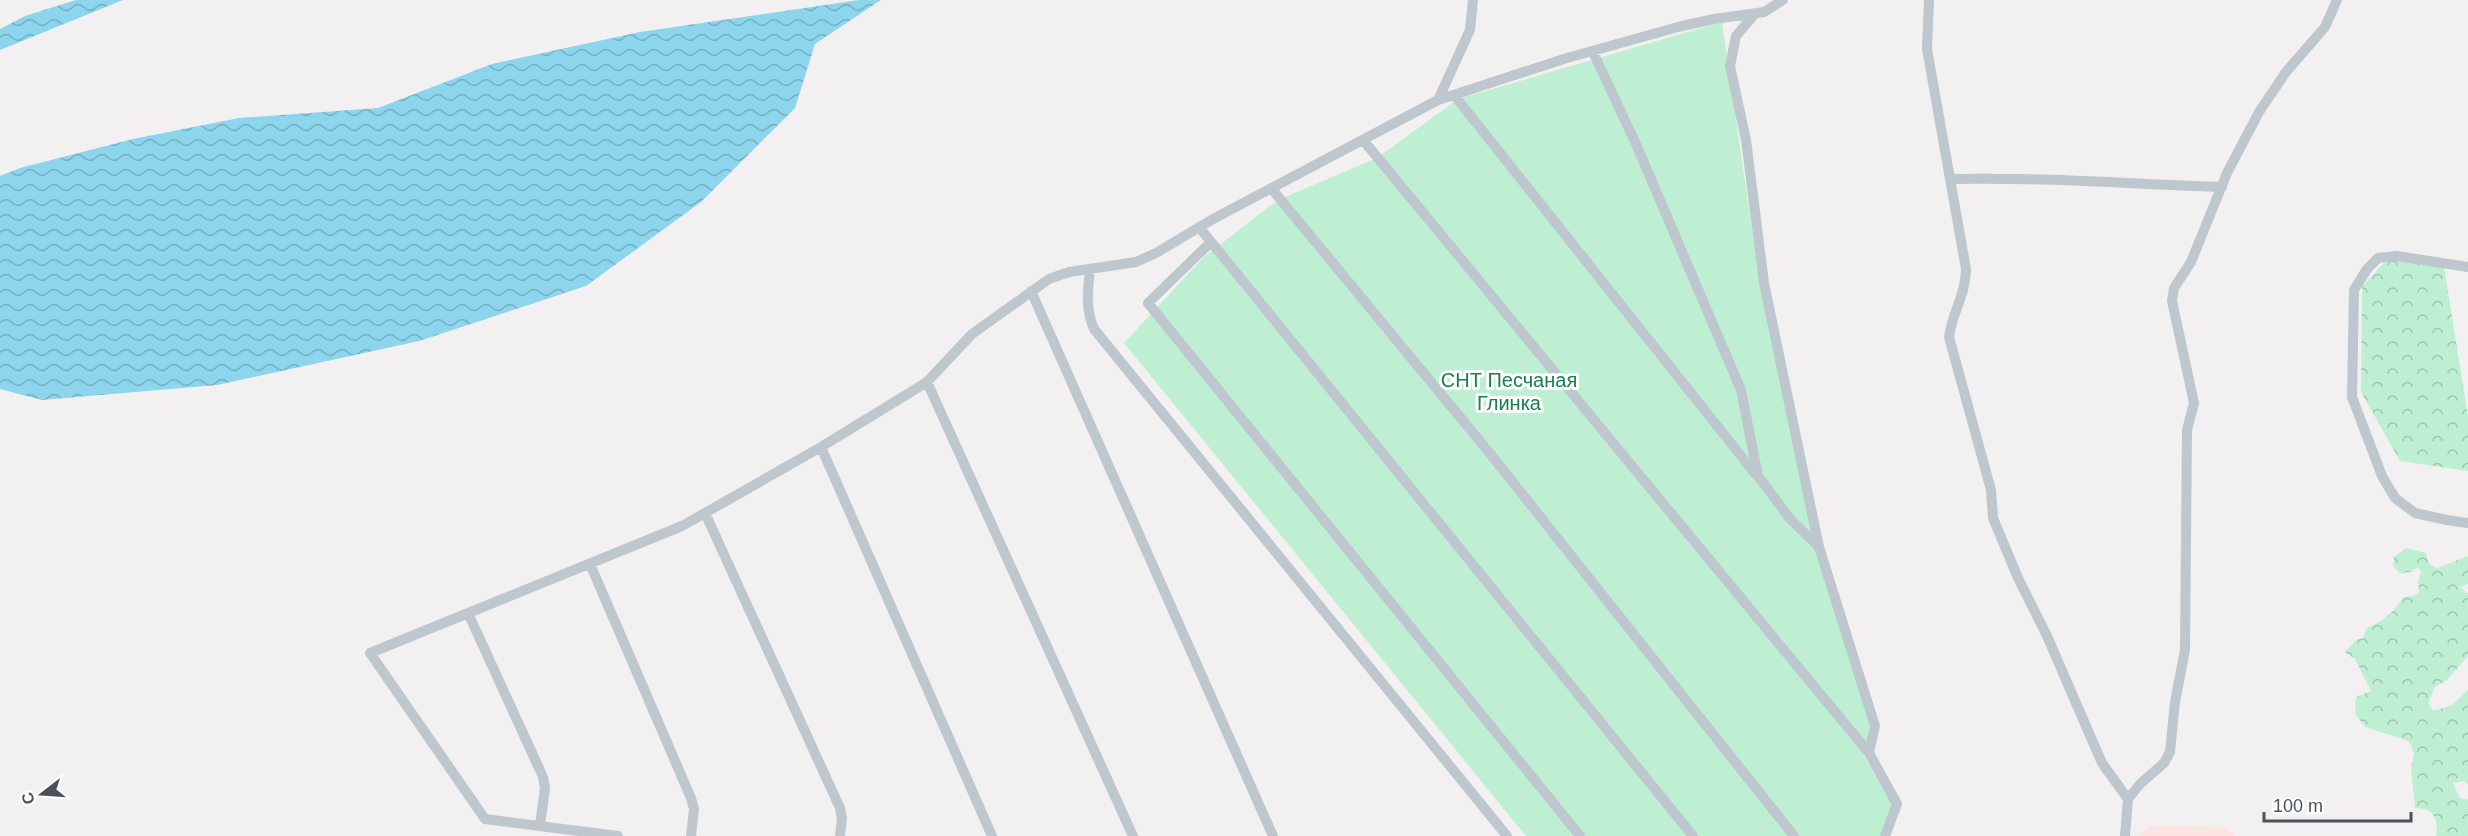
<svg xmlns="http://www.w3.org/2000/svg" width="2468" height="836" font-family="Arial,sans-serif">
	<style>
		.medical { fill: #fbe4e1 }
		.green { fill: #bfefd3 }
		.forest { fill: url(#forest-crowns) }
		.water { fill: url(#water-waves) }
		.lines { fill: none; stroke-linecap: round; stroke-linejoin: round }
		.minor { stroke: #bec7ce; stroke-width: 10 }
		.labels { text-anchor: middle; stroke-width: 6; stroke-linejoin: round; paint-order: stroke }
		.park-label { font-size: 20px; fill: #17804e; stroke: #fff }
	</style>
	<defs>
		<pattern id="forest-crowns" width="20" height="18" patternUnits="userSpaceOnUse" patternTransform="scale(1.5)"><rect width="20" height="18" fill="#bfefd3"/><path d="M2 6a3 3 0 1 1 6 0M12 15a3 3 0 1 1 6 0" fill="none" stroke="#9dc4ae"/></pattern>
		<pattern id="water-waves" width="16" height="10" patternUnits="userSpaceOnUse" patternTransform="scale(1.5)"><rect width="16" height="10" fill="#8cd5ec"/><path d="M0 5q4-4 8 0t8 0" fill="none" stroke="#74afc2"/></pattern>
	</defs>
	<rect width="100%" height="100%" fill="#f2f0f0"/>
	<!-- medical -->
	<path class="medical" d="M2151,825l76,3 8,8h-97z"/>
	<!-- green -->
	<path class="green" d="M1722,22l38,263 56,265 55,177 -7,29 29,49 -12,31h-355l-402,-493 80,-86 74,-57 99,-42 81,-59z"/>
	<!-- forest -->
	<path class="forest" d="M2388,258l56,9 24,149v55l-68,-10 -39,-69 1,-105z
		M2406,548l20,5 3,11 8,4 31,-12v28l-8,3 8,7v62l-21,24 -12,7 -7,16 5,8 19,-6 16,-15v95l-4,-4 -11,2 7,15 8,2v36h-32c3,-18 -3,-28 -21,-28l-4,-39 3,-16 -5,-12 -44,-14 -10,-13 1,-17 15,-6 -16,-32 -10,-7 11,-12 7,-2 4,-10c16,-7 28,-16 36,-31l11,-1 5,-4 -1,-11 3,-9 -3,-5 -7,5 -11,1 -7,-7 1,-9z"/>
	<!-- water -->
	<path class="water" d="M76,0h47l-123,50v-21l25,-13z
		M859,0h22l-66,44 -20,64 -94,94 -115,84 -167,55 -202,44 -175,15 -42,-11v-213l20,-8 113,-29 106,-21 139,-10 114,-44 148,-32z"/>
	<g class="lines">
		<!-- minor -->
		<path class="minor" d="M1929,0l-2,49 39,220c0,25 -14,44 -17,68l42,153 2,28 25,60 29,58 55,127 26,36 -3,37
			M1754,15l-18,21 -6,30 16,74 18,143 55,264
			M1593,52l43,92 105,246 17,86 33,44 28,27 56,179 -6,27 28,51 -12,32
			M1454,95l303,381
			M1438,100l32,-70 3,-30
			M1363,140l506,613
			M1950,179c91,-2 181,5 272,8
			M1271,188l217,263 306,385
			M1199,227l494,609
			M1211,242l-63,61 432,533
			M2468,267l-71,-11 -19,2 -11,11 -13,21 -2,107 30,79 13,22 20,15 32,7 21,3
			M1090,269c-2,21 -5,40 4,60l413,507
			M1031,291l242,545
			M927,382l206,454
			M821,447l171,389
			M705,513l135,295 2,10 -2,18
			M590,564l101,234 3,11 -3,27
			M468,613l75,164 2,11 -5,37
			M2128,799l12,-15 24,-21 6,-11 5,-50 10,-52 2,-220 7,-27 -22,-102 2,-13 17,-26 36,-89 32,-61 27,-40 39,-45 12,-27
			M618,836l-133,-17 -115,-166 312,-127 139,-79 106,-65 45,-48 77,-55 20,-7 67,-10 20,-9 57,-34 225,-119 129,-42 111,-31 36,-8 50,-7 19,-12"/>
	</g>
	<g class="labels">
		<!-- park labels -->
		<g class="park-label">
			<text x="1509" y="387">СНТ Песчаная<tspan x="1509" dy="23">Глинка</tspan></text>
		</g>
	</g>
	<!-- north arrow -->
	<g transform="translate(42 794) rotate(253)" stroke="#ffffff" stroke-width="4.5" paint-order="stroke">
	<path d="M0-4.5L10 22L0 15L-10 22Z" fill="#48525d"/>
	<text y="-9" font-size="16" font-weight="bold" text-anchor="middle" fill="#48525d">С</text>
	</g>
	<!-- scale -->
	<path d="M2264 812v9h147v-9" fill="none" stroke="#48525d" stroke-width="3"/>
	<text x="2273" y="812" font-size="18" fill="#48525d" stroke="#ffffff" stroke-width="4.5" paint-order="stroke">100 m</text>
</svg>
